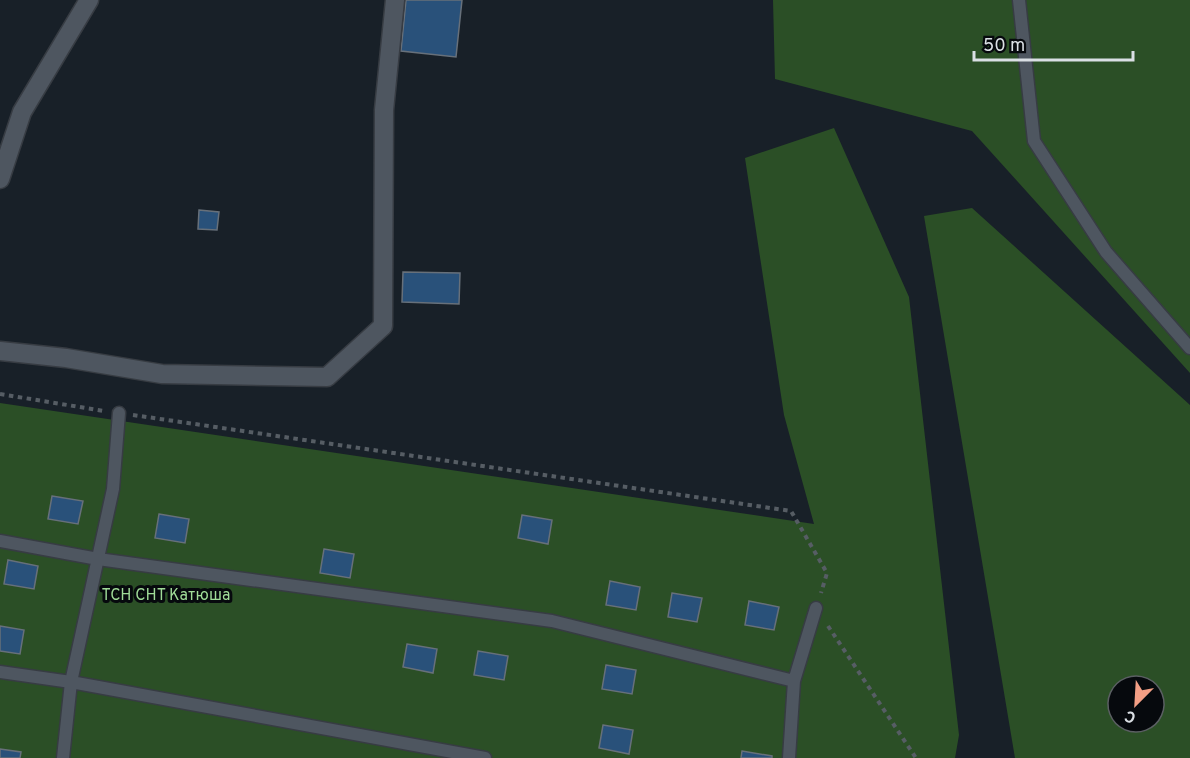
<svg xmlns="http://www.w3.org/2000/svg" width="1190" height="758" font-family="Overpass,sans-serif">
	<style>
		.green { fill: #2b4f26; fill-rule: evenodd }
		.building { fill: #29517a; stroke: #67707a; stroke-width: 1.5 }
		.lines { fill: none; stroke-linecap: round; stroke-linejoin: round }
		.lane-casing { stroke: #373c43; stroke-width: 15 }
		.street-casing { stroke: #373c43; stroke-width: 21 }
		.path { stroke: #565d64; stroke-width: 4; stroke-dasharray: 4.5 4.5; stroke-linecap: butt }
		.lane { stroke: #4e5660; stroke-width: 12 }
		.street { stroke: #4e5660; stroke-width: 18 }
		.labels { text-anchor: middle; stroke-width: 6; stroke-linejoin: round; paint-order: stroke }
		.park-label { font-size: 16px; fill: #a0dc98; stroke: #06090d }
	</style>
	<rect width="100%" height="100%" fill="#182028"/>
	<!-- green -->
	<path class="green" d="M773,0h417v373l-218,-242 -197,-52z
		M834,128l75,169 50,438 -4,23h-955v-355l814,121 -30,-109 -39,-257z
		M972,208l218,197v353h-175l-91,-542zM1118,686h36v36h-36z"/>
	<!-- building -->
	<path class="building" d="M406,0h56l-6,57 -55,-6z
		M199,210l20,2 -2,18 -19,-1z
		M403,272l57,1 -1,31 -57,-2z
		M52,496l31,5 -5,23 -30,-5z
		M159,514l30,5 -4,24 -30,-5z
		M522,515l30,5 -4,24 -30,-6z
		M324,549l30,5 -4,24 -30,-5z
		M8,560l30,6 -4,23 -30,-5z
		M610,581l30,6 -4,23 -30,-5z
		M672,593l30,5 -5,24 -29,-5z
		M749,601l30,6 -5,23 -29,-5z
		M0,626l24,4 -4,24 -20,-3z
		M407,644l30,5 -4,24 -30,-6z
		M478,651l30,5 -4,24 -30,-5z
		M606,665l30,5 -4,24 -30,-5z
		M603,725l30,5 -4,24 -30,-6z
		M0,749l21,3 -1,6h-20z
		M742,751l30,5v2h-31z"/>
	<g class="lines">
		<defs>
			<path id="lane" d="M1019,0l15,141 72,111 84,96
				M0,541l98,18 454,62 242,60
				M0,672l71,10 414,76
				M63,758l8,-76 42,-193 6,-76
				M789,758l5,-77 22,-73"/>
			<path id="street" d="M0,179l22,-67 67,-112
				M0,351l66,7 96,16 165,3 56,-51 1,-216 11,-110"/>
		</defs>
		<!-- lane casing -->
		<use href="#lane" class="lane-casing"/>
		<!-- street casing -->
		<use href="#street" class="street-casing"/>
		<!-- path -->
		<path class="path" d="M0,394l104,17
			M133,415l658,96 36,62 -6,20
			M828,626l88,132"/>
		<!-- lane -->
		<use href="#lane" class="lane"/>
		<!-- street -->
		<use href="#street" class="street"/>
	</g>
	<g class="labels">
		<!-- park labels -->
		<g class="park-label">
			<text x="166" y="600">ТСН СНТ Катюша</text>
		</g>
	</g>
	<!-- north arrow -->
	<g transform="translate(1136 704) rotate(204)"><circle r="28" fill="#06090d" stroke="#5b5f63" stroke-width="1.5"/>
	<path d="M0-4.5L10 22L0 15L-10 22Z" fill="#f39f85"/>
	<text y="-9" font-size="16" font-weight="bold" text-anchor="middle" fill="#dadfe4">С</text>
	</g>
	<!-- scale -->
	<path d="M974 51v9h159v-9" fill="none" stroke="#dadfe4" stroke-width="3"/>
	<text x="983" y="51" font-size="18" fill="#dadfe4" stroke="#06090d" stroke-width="4.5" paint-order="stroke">50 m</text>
</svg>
